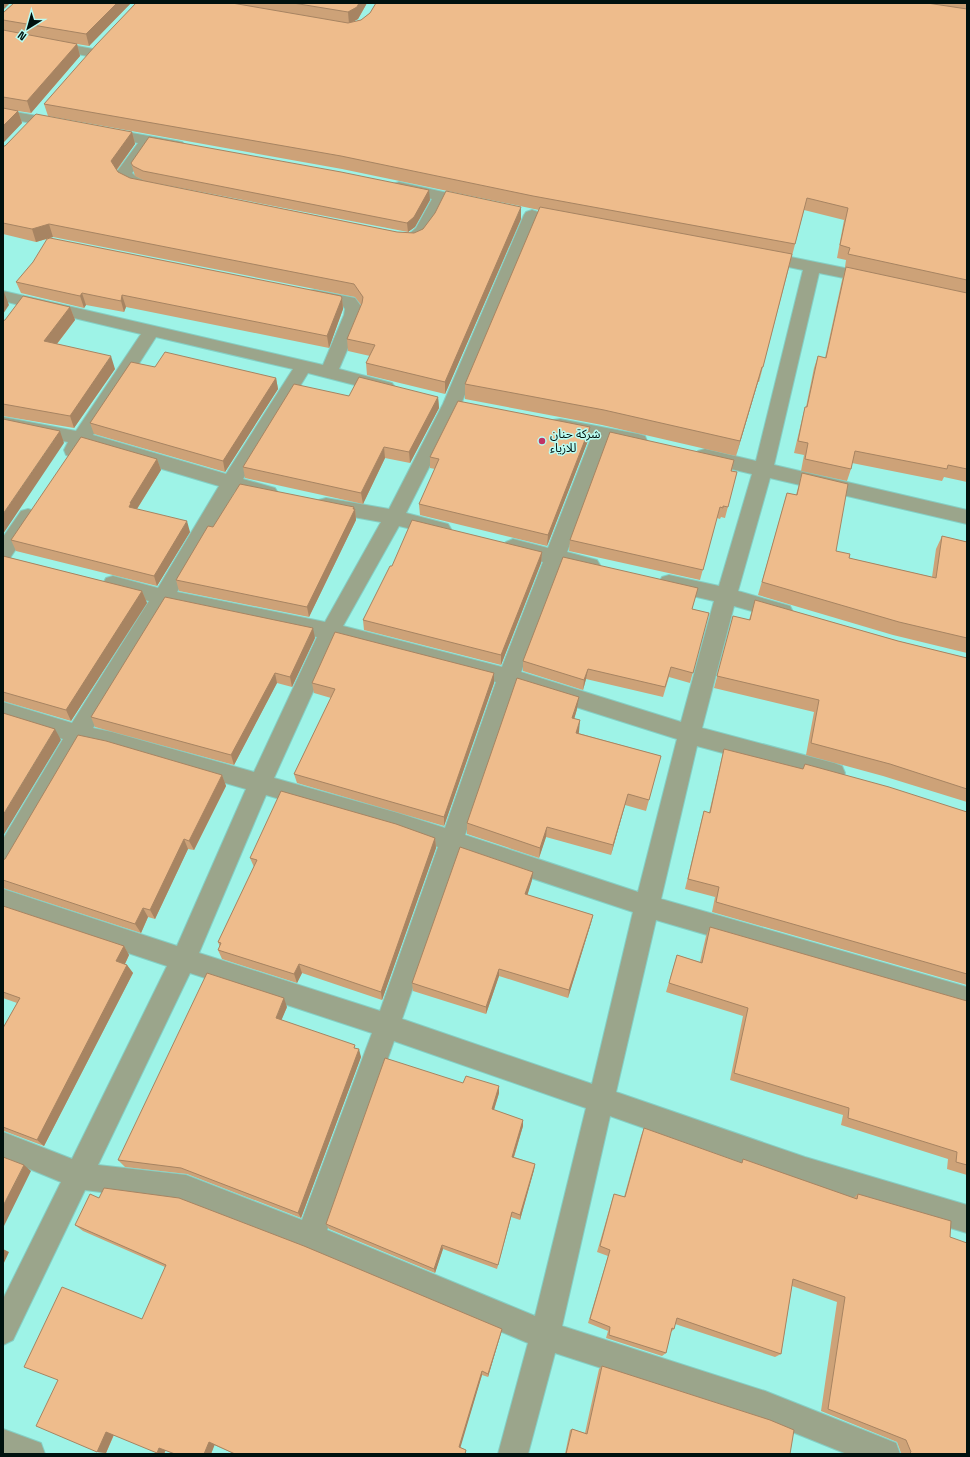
<svg xmlns="http://www.w3.org/2000/svg" width="970" height="1457" font-family="'Space Grotesk','Noto Sans Arabic',sans-serif">
	<style>
		.lines { fill: none; stroke-linecap: round; stroke-linejoin: round }
		.minor-casing { stroke: #85cfc4; stroke-width: 2 }
		.minor { fill: #9ba58b; fill-rule: evenodd }
		.wall { fill: #cda278 }
		.shaded-wall { fill: #a78462 }
		.building { fill: #eebc8c; stroke: #a78462 }
		.poi-dot { fill: #c03365; stroke: #bafdf3; stroke-width: 1.5 }
		.labels { text-anchor: middle; stroke-width: 3; stroke-linejoin: round; paint-order: stroke }
		.poi-label { font-size: 12px; fill: #00110e; stroke: #bafdf3; text-anchor: start }
	</style>
	<rect width="100%" height="100%" fill="#9ef3e7"/>
	<g class="lines">
		<defs>
			<path id="minor" d="M3,32l90,17 5,1 2,3 -2,3 -5,1 -90,-17z
				M3,110l58,10 5,1 2,3 -2,3 -5,1 -58,-10z
				M104,128l78,14 3,3 -3,3 -5,2 -26,-5 -19,28c7,8 22,8 27,15l-2,3c-16,4 -32,-6 -41,-18l22,-30 -39,-8 -2,-3 2,-3z
				M399,182l80,18 2,3 -2,3 -6,2 -27,-6c-13,23 -18,48 -50,40l-2,-4 2,-4h13l7,-6 16,-29 -39,-9 -2,-3 2,-3z
				M532,210l6,2 2,3 -79,189 -55,109 42,11 3,5 -3,5 -7,2 -42,-10 -56,100 159,41 41,-105 -37,-10 -3,-5 3,-5 7,-3 35,9 43,-110 -38,-8 -2,-5 2,-5 7,-1 78,15 7,2 2,5 -2,5 -7,2 -30,-7 -41,111 30,8 3,5 -3,5 -7,3 -29,-7 -40,106 160,50 33,-121 -52,-12 -3,-6 3,-6 7,-2 50,11 33,-112 -54,-13 -2,-5 2,-5 7,-2 51,12 47,-191 -48,-10 -2,-4 2,-4 6,-1 113,23 6,1 2,4 -2,4 -6,1 -55,-11 -45,192 193,45v14l-197,-46 -32,113 52,15 3,6 -3,6 -7,2 -49,-14 -32,122 132,35 8,3 3,7 -3,7 -8,3 -137,-37 -36,153 306,88v24l-311,-91 -40,172 189,65 162,48v28l-162,-48 -195,-69 -48,210 203,65 131,52 4,11h-53l-82,-33 -210,-68 -27,101h-30l30,-111 -220,-93 -122,-47 -101,-13 -72,150 -10,5v-46l58,-117 -58,-24v-26l69,27 95,-193 -164,-55v-22l174,57 69,-157 -134,-39 -29,-6 -72,124 -8,4v-33l60,-100 -60,-19v-18l69,21 77,-122 -43,-11 -3,-6 3,-6 7,-2 45,12 61,-102 -134,-40 -5,9 -7,2 -7,-2 -2,-5 4,-8 -65,-13v-12l73,14 65,-97 -138,-33v-10l320,74 21,-50 1,-6 -2,-3 -35,-7 -2,-4 2,-4 6,-1 41,8 8,11 -1,6 -23,54 53,14 3,4 -3,4 -6,2 -78,-20 -65,106 32,9 3,5 -3,5 -7,2 -33,-9 -58,101 148,30 56,-100 -55,-10 -7,-2 -3,-5 3,-5 7,-2 63,11 54,-105 81,-189 2,-3zM156,337l137,32 -67,105 -133,-39zM168,606l149,31 -63,135 -142,-40 -19,-4zM336,641l160,41 -51,146 -47,-15 -124,-35zM516,688l161,51 -39,153 -173,-57zM266,795l132,38 40,14 -58,164 -181,-58zM459,854l174,58 -41,172 -190,-65zM190,973l182,60 -70,187 -116,-45 -88,-10zM394,1041l192,67 -51,208 -208,-86z
				M28,509l7,2 3,5 -28,42 -7,3v-24l18,-26z
				M3,1429l38,14 4,11h-42z"/>
		</defs>
		<!-- minor casing -->
		<use href="#minor" class="minor-casing"/>
		<!-- minor -->
		<use href="#minor" class="minor"/>
	</g>
	<!-- wall -->
	<path class="wall" d="M14,3h117l-42,43 -12,-2 3,12 -49,57 -13,-2 4,12 -19,20v-130l1,-1z
		M136,3h231l-9,16 -6,3 9,-2 9,-7 6,-10h591v479l-23,-5 -2,4 -90,-18 -1,6 -4,12 -46,-10 3,-16 -10,-2 8,-34 3,-12h1l8,-39 4,-12 7,2 17,-78 4,-13 101,22 -102,-22 1,-7 -9,-2 7,-38 -40,-10 -45,172h-1l-22,74 -134,-31 -137,-26v-15l74,-174 -197,-41 -294,-53 -4,-12z
		M132,132l3,12 -18,26 1,2 12,6 267,54 17,1 107,-14 -76,175 -78,-19 -1,-12 4,-7 -22,-5 -1,-12 14,-34 -6,-8 -302,-60 -17,5 -33,-8v-88z
		M131,163l299,37 -15,27 -7,5 -263,-51 -10,-5z
		M16,282l326,16 1,11 -14,39 -203,-41 -2,5 -38,-7 -2,3 -63,-15z
		M70,307l5,13 -18,24 58,25 -41,59 -71,-12v-95z
		M276,378l2,11 -53,83 -131,-38 -4,-11z
		M349,396l89,1 1,11 -29,55 -25,-5 -22,46 -118,-26 -2,-11z
		M590,427l-1,11 -42,108 -127,-31 -1,-11 16,-35 -5,-1v-11z
		M157,459l4,11 -24,39 53,23 -33,54 -141,-35 -5,-11z
		M734,460l-2,11 5,1 -12,46 -4,-1 -1,2 -3,-1 -17,62 -131,-29 1,-11z
		M802,473l34,78 13,7 83,19 4,-28 6,-13 25,6v111l-74,-18 -135,-40 29,-102 9,2z
		M354,507v2h1l1,11 -47,97 -130,-26 -3,-11 37,-53z
		M542,552l-1,11 -40,102 -137,-35 -1,-10 29,-54z
		M3,556l139,35 5,12 -76,118 -68,-20z
		M698,588l-6,21 17,4 -19,70 -21,-6 -6,20 -77,-18 -3,11 -60,-19v-10z
		M755,600l143,41 69,17v144l-84,-26 -77,-21 8,-43 -100,-24 19,-72 16,4z
		M315,638l-23,49 -15,-4 -43,82 -139,-38 -4,-10z
		M312,683h182l-50,143 -147,-43 -3,-9 37,-76 -17,-5z
		M577,709l-3,10 5,13 -1,1 83,23 -15,55 -21,-6 -14,50 -65,-18 -7,21 -72,-24v-11z
		M724,749l79,20 2,-5 162,48v173l-255,-73 3,-15 -30,-8 16,-67 3,-11 5,2 12,-52z
		M222,775l4,11 -32,64 -6,-1 -33,70 -7,-2 -7,16 -138,-45v-28z
		M435,838l1,10 -54,152 -80,-27 -5,10 -75,-24 -4,-9 2,-3 -2,-5 36,-75 -4,-9z
		M532,880l-5,15 66,20 -2,8 -23,75 -69,-22 -13,38 -73,-23 -1,-8z
		M3,906l121,40 5,9 -4,9 2,1 6,8 -89,173 -40,-15h-1v-103l14,-25 -14,-5z
		M710,927l257,74v174l-20,-6 1,-10 -107,-34 2,-10 -113,-35 13,-64 -77,-24 11,-37 23,7 6,-26z
		M287,1007l-6,13 76,29 4,8 -60,161 -114,-44 -62,-7 -7,-7z
		M463,1083l36,3v7l-5,17 29,10v6l-9,31 21,7 -1,6 -14,50 -9,-3 -14,52 -54,-20 -8,24 -106,-44 -3,-5z
		M644,1128l97,35 2,-4 110,39 5,-4 92,43 17,217h-66v-1l-4,-11 -76,-31 16,-109 -45,-16 -11,68 -6,3 -100,-33 -1,5 -3,3 -5,21 -4,3 -56,-18 2,-7 -20,-8 20,-67 -11,-4 15,-52 2,-6 10,3 17,-61z
		M99,1198l403,131 -1,4 -13,44 -6,-2 -22,72 6,3v4h-231l-21,-9 -3,9 -45,-4 -2,4h-1l-49,-19 -8,18 -9,-1 68,-185 -82,-36 -8,-6z
		M602,1366l188,88h-225l5,-24 2,-1 13,4 14,-64z"/>
	<!-- shaded-wall -->
	<path class="shaded-wall" d="M3,3h7l-7,7z
		M117,3h14l-42,43 -3,-12z
		M359,3h8l-9,16 -9,5 -1,-12z
		M77,44l3,12 -49,57 -4,-12z
		M18,111l4,12 -19,20v-17z
		M132,132l3,12 -21,29 -3,-12z
		M429,190l1,10 -15,27 -7,5 -1,-9z
		M521,207v12l-76,175v-12z
		M49,224l4,13 -17,5 -4,-13z
		M4,292l5,13 -6,9v-20z
		M82,293l4,12 -2,3 -4,-12z
		M122,295l4,12 -2,5 -3,-11z
		M342,298l1,11 -14,39 -2,-12z
		M70,307l5,13 -26,34 -5,-13z
		M111,356l4,13 -41,59 -4,-12z
		M762,367l-4,15 -22,74 4,-15z
		M276,378l2,11 -53,83 -2,-11z
		M438,397l1,11 -29,55 -1,-11z
		M590,427l-1,11 -42,108 1,-11z
		M60,431l4,12 -61,91v-20z
		M384,447l1,11 -22,46 -2,-11z
		M157,459l4,11 -26,42 -6,-5 1,-4z
		M354,507v3l1,-1 1,11 -47,97 -2,-10z
		M187,521l3,11 -33,54 -3,-10z
		M542,552l-1,11 -40,102v-10z
		M142,591l5,12 -76,118 -5,-11z
		M313,628l2,10 -23,49 -2,-10z
		M588,669l-2,10 -3,11 1,-10z
		M275,673l2,10 -43,82 -3,-10z
		M494,673v10l-50,143v-9z
		M579,697l-2,12 -6,21 1,-12z
		M580,720l-1,12 -4,12 1,-11z
		M55,729l6,11 -58,96v-21z
		M222,775l4,11 -32,64 -5,-9z
		M628,794l-3,11 -14,50 2,-10z
		M547,827l-1,10 -7,21 1,-10z
		M435,838l1,10 -54,152 -1,-8z
		M184,839l4,10 -33,70 -5,-9z
		M533,872l-1,8 -7,23v-9z
		M143,908l5,9 -7,16 -6,-9z
		M593,915l-2,8 -23,75 1,-8z
		M124,946l5,9 -7,15 -6,-9z
		M299,964l3,9 -5,10 -3,-9z
		M127,965l6,8 -89,173 -7,-6z
		M499,969v7l-13,38v-7z
		M284,998l3,9 -8,19 -3,-8z
		M359,1049l2,8 -60,161 -3,-5z
		M499,1086v7l-7,23v-7z
		M523,1120v6l-11,37v-6z
		M535,1164l-1,6 -14,50v-5z
		M24,1165l7,6 -28,57v-22z
		M512,1212l-1,5 -14,52 1,-4z
		M442,1245l1,4 -8,24 -1,-4z
		M3,1249l6,3 -6,13z
		M502,1329l-1,4 -13,44v-3z
		M482,1371v4l-22,74 -1,-2z
		M106,1432l8,2 -8,19 -9,-1z
		M209,1442l6,2 -4,10h-7z
		M159,1448l7,1 -2,5 -7,-1z"/>
	<!-- building -->
	<path class="building" d="M14,3h103l-31,31 -83,-14v-7l1,-1z
		M136,3h96l116,20 13,-3 9,-7 6,-10h551l40,6v271l-119,-26 2,-6 -10,-3 8,-37 -41,-10 -12,46 -262,-48 -192,-40 -297,-52 52,-59z
		M293,3h66l-2,4 -9,5z
		M3,30l74,14 -50,57 -24,-4z
		M3,108l15,3 -15,15z
		M36,114l96,18 -21,29 7,11 12,6 267,54 17,1 9,-4 12,-16 11,-22 75,16 -76,175 -79,-19 9,-18 -28,-6 15,-36 1,-6 -9,-13 -305,-60 -17,5 -29,-6v-77h2z
		M149,137l192,35 88,18 -15,27 -7,6 -264,-52 -10,-5 -2,-3z
		M540,207l252,47 -29,113h-1l-22,74 -136,-31 -139,-26z
		M50,238l291,58 1,2 -15,38 -205,-41 -1,6 -39,-8 -2,3 -64,-14 17,-20 14,-23z
		M846,267l121,26v176l-19,-4 -1,4 -92,-18 -4,18 -46,-10 3,-16 -10,-2 7,-34h2l11,-51 8,2z
		M23,296l47,11 -26,34 67,15 -41,60 -67,-12v-83l2,-1z
		M165,352l111,26 -53,83 -133,-38 41,-61 24,5z
		M359,377l79,20 -29,55 -25,-5 -23,46 -118,-26 51,-83 55,12z
		M458,401l132,26 -42,108 -129,-31 20,-45 -9,-2z
		M3,419l57,12 -57,83z
		M610,432l124,28 -3,11 6,1 -9,35 -5,-1v2l-3,-1 -17,63 -133,-30z
		M81,437l76,22 -27,44h1l-2,4 58,14 -33,55 -143,-36z
		M802,473l46,11 -12,67 14,3 -1,4 87,20 6,-42 25,6v96l-68,-16 -137,-40 25,-89 10,2z
		M240,484l114,23 -1,2h2l-48,98 -131,-27 32,-54 5,1z
		M412,520l130,32 -41,103 -138,-35 27,-54h2z
		M3,556l139,35 -76,119 -63,-18z
		M563,557l135,31 -6,21 17,4 -16,60 -22,-6 -6,20 -77,-18 -4,11 -61,-19z
		M165,597l148,31 -23,49 -15,-4 -44,82 -140,-38z
		M755,600l143,41 69,17v131l-77,-25 -79,-21 8,-43 -102,-24 16,-60 17,4z
		M335,632l159,41 -50,144 -150,-43 41,-85 -23,-6z
		M517,678l62,19 -7,21 8,2 -4,13 85,23 -12,44 -21,-6 -15,51 -66,-18 -7,21 -73,-25z
		M3,713l52,16 -52,86z
		M78,735l28,6 116,34 -33,66 -5,-2 -34,71 -7,-2 -8,16 -132,-44v-20l2,-1z
		M724,749l79,20 2,-5 84,23 78,25v162l-251,-72 3,-15 -31,-8 16,-68 6,2z
		M281,791l115,33 39,14 -54,154 -82,-28 -5,10 -76,-24 3,-7 -3,-1 39,-82 -7,-2z
		M460,847l73,25 -8,22 68,21 -24,75 -70,-21 -13,38 -74,-24z
		M3,906l121,40 -8,15 11,4 -90,175 -34,-13v-99l17,-30 -17,-6z
		M710,927l257,74v164l-11,-3 1,-10 -109,-34 1,-10 -115,-35 14,-65 -79,-25 8,-28 25,8z
		M207,973l77,25 -8,20 79,27 -1,3 5,1 -61,164 -117,-45 -63,-8z
		M385,1058l78,25 3,-7 33,10 -7,23 31,11 -11,37 23,7 -15,51 -8,-3 -14,53 -56,-20 -8,24 -108,-45z
		M644,1128l98,35 1,-4 114,40 1,-5 93,27 -1,16 17,6v211h-58l2,-2 -5,-12 -78,-31 17,-112 -52,-18 -12,75 -104,-36 -3,11 -2,-1 -6,25 -57,-18 1,-8 -20,-8 20,-69 -10,-4 14,-52 11,3z
		M3,1157l21,8 -21,41z
		M104,1188l75,10 125,48 198,83 -14,45 -6,-3 -23,76 7,3 -1,4h-230l-26,-12 -5,12h-29l-16,-6 -2,5 -51,-21 -9,20 -61,-26 22,-46 -34,-13 38,-80 80,32 24,-54 -91,-40 15,-31 9,4z
		M602,1366l168,54 24,10 -4,24h-224l6,-25 15,5z"/>
	<!-- markers -->
	<circle class="poi-dot" cx="542" cy="441" r="4"/>
	<g class="labels">
		<!-- poi labels -->
		<g class="poi-label">
			<text x="550" y="438">شركة حنان<tspan x="550" dy="14">للازياء</tspan></text>
		</g>
	</g>
	<!-- border -->
	<rect width="970" height="1457" fill="none" stroke="#00110e" stroke-width="8"/>
	<!-- north arrow -->
	<g transform="translate(28 28) rotate(217)" stroke="#bafdf3" stroke-width="3" paint-order="stroke">
	<path d="M0-3L7 15L0 10L-7 15Z" fill="#00110e"/>
	<text y="-6" font-size="11" font-weight="bold" text-anchor="middle" fill="#00110e">N</text>
	</g>
</svg>
